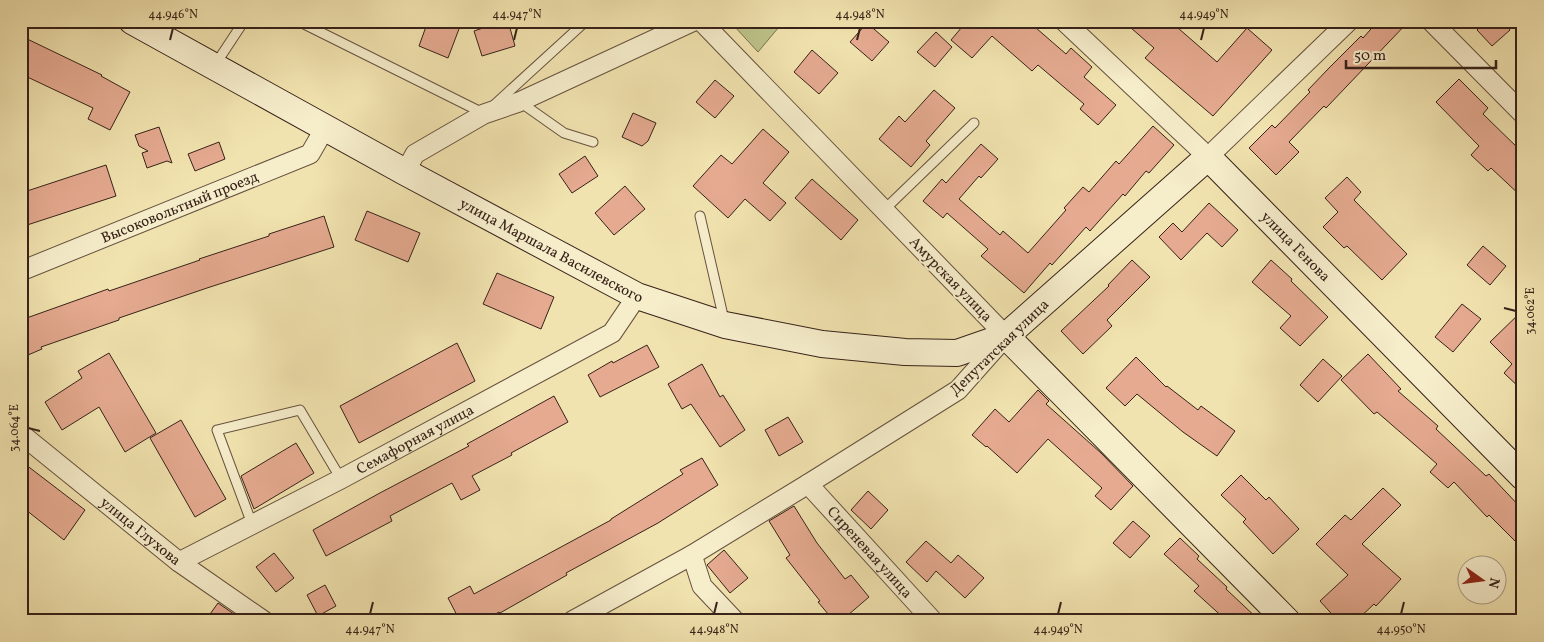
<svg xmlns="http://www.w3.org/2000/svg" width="1544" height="642" font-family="Vollkorn,serif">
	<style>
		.green { fill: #bcc389; stroke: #7a7251 }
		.building { fill: #e5aa90; stroke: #372219 }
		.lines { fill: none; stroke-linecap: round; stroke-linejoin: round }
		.lane-casing { stroke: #66523e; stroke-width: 11 }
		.street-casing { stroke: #66523e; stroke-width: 21 }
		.secondary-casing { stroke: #372219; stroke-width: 28 }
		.lane { stroke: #f6edcb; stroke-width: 9 }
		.street { stroke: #f6edcb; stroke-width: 19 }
		.secondary { stroke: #f6edcb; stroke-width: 26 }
		.ticks { fill: none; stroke: #372219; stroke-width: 2 }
		.labels { text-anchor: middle; stroke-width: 4; stroke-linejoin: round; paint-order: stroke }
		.street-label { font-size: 15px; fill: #372219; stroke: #f6edcb }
		.neatline { fill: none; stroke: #372219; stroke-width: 2 }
		.ticks-label { font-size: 12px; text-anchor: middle; fill: #372219 }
	</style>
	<rect width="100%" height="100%" fill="#f1e3af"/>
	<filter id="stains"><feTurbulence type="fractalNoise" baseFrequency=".004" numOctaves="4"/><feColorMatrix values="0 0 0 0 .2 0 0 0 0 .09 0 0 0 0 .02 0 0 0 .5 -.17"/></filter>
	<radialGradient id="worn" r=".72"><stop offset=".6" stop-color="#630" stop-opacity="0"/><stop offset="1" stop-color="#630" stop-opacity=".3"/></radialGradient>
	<!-- green -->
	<path class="green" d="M751,21h33l-26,31 -23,-25z"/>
	<!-- building -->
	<path class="building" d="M428,21h34l-14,37 -29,-12z
		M504,21h4l7,25 -33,10 -8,-25z
		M967,21h61l38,33 5,-6 21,19 -8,10 32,28 -18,20 -18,-16 4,-5 -46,-39 -6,6 -40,-35 -20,22 -21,-18z
		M1123,21h47l47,41 30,-34 25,22 -59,66 -68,-58 9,-10z
		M1378,21h31l-83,87 -2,-2 -35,36 10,10 -23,23 -27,-27 23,-23 3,3 35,-36 -2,-2 21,-22 32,-32 2,2z
		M1486,21h17l7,9 -18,16 -15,-16z
		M867,23l22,19 -17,19 -22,-19z
		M936,32l16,15 -17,20 -18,-15z
		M21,36l81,39 -1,1 29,16 -20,38 -22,-11 5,-11 -72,-34z
		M812,50l26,23 -19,21 -25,-22z
		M1459,79l29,29 -5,6 40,39v45l-32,-30 -3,3 -17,-16 8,-9 -43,-44z
		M715,80l19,16 -19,22 -19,-16z
		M934,90l21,18 -29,33 4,4 -19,22 -32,-28 20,-23 6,6z
		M633,113l23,10 -8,18 -6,5 -20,-9z
		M1153,126l21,19 -25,28 -3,-2 -21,25 -2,-2 -33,37 -4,-4 -34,38 -2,-2 -26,30 -43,-37 7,-7 -41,-36 -4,5 -20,-17 19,-22 4,4 35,-39 17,15 -17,19 -2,-2 -20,23 41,36 3,-4 25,22 38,-43 -2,-2 19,-21 6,5 27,-31 3,3z
		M159,127l13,36 -5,-2 -20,7 -5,-15 6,-2 -9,-5 -4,-11z
		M763,129l26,23 -26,31 23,20 -16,18 -25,-22 -17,19 -35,-32 28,-31 11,9z
		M219,142l6,17 -30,12 -7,-17z
		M585,156l13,20 -26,17 -13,-19z
		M106,165l10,31 -95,31v-34z
		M1347,177l14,15 -7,8 53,54 -25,26 -35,-34 -3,2 -21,-21 15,-15 -13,-14z
		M812,179l46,41 -17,20 -46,-42z
		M625,186l20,23 -31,26 -19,-22z
		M1209,203l29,27 -16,17 -15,-14 -26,27 -22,-23 14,-14 9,9z
		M367,211l53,22 -12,29 -53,-22z
		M324,216l10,31 -127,41 -88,30v2l-78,27 1,2 -21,9v-38l87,-31 1,2 91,-31 -1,-1 70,-23v-2z
		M1483,246l23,20 -16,19 -23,-20z
		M1132,260l18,17 -43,43 5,6 -29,28 -22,-23 48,-45 -1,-1z
		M1271,260l21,19 -1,2 37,36 -28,29 -20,-18 11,-12 -39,-34z
		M497,273l57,24 -13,32 -58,-25z
		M1462,304l19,15 -28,33 -18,-15z
		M1523,310v81l-19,-18 8,-9 -22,-22z
		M457,343l18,38 -116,62 -19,-37z
		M647,345l12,22 -59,30 -12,-22 24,-14 1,2z
		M109,353l47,80 -31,19 -26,-45 -37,23 -17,-28 37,-24 -4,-7z
		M1368,354l33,35 -3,2 40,35 -2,3 50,47 3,-2 34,36v39l-34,-34 -2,2 -33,-35 -6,6 -18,-16 7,-8 -60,-52 -3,2 -33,-34z
		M1136,357l30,30 1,-1 31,24 3,-4 34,25 -18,25 -34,-24 -46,-38 -12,12 -19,-18z
		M1323,359l19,17 -24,26 -18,-17z
		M702,364l18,33 3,-2 22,35 -25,17 -29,-43 -9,5 -14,-25z
		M1038,390l11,11 -3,3 55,49 32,33 -22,24 -16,-14 7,-8 -54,-49 -31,34 -30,-27 -1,1 -14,-12 23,-26 14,13z
		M554,396l14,26 -57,31 1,2 -40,21 8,14 -19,10 -9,-17 -62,33 2,5 -66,35 -13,-26 65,-36 91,-48 -2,-2z
		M788,417l15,25 -24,14 -14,-26z
		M181,420l45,79 -31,18 -45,-79z
		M296,443l18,30 -60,36 -13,-33z
		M702,458l16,27 -60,38 -92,50 1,2 -67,38 -1,-1 -16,9h-23l-12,-23 22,-12 4,8 137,-74v-1l72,-45 -3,-4z
		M21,461l64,49 -21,30 -43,-34z
		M1241,475l25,25 3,-3 30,32 -26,25 -30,-32 3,-3 -25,-24z
		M1383,488l18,17 -39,39 39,35 -25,27 -2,-2 -18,17h-18l-18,-20 28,-26 -32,-31 29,-29 6,5z
		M868,491l20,19 -17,19 -20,-19z
		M794,506l23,37 28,36 6,-4 18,22 -28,24h-7l-16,-19 2,-1 -34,-43 4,-3 -21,-34z
		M1133,521l17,15 -20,22 -17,-15z
		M1180,538l19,18 -2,3 30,28 -1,2 34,32h-33l-33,-30 5,-5 -35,-32z
		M926,541l25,22 7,-8 26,23 -19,20 -29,-27 -9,11 -21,-20z
		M724,550l24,28 -18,15 -23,-28z
		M274,553l20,25 -18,14 -20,-25z
		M325,585l11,21 -18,10 -11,-21z
		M218,603l26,18h-39z"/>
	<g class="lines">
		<defs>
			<path id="lane" d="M298,21l185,92
				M215,65l29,-44
				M520,102l44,31 29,9
				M493,106l93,-85
				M884,210l90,-87
				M700,216l24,104
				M252,524l-35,-94 83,-20 41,69"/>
			<g id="street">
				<path d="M1064,21l144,136 141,-136"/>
				<path d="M1431,21l92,93"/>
				<path d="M405,172l10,-18 69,-40 35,-12 175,-81"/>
				<path id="s1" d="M21,271l289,-117 15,-26"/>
				<path id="s2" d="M21,434l158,128 85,59"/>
				<path id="s3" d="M808,484l125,137"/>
				<path d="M692,555l10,31 33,35"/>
				<path id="s4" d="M179,562l162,-83 271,-146 25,-37"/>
				<path d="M572,621l120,-66 116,-71 150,-94 48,-54 -305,-315"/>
			</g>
			<g id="secondary">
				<path id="s5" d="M132,21l273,151 232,124 88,29 97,19 83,8 52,1 49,-17 202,-179 315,320"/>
				<path d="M1006,336l281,285"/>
			</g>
		</defs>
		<!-- lane casing -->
		<use href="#lane" class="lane-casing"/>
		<!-- street casing -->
		<use href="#street" class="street-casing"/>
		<!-- secondary casing -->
		<use href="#secondary" class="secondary-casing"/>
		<!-- lane -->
		<use href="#lane" class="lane"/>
		<!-- street -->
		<use href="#street" class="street"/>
		<!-- secondary -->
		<use href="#secondary" class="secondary"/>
	</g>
	<!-- ticks -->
	<path class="ticks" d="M170,40l3,-12M514,40l3,-12M857,40l3,-12M1201,40l3,-12M1504,308l12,3M28,428l12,3M370,614l3,-12M714,614l3,-12M1058,614l3,-12M1401,614l3,-12"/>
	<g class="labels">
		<!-- street labels -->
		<g class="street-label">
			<text dy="5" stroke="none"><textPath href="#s1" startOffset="171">Высоковольтный проезд</textPath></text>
			<text dy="5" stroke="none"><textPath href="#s5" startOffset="1349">улица Генова</textPath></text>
			<text dy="5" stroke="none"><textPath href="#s5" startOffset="478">улица Маршала Василевского</textPath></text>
			<text transform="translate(951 279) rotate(46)" y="5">Амурская улица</text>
			<text transform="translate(999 347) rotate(-44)" y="5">Депутатская улица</text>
			<text dy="5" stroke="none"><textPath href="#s4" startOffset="266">Семафорная улица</textPath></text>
			<text dy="5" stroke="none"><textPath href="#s2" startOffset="154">улица Глухова</textPath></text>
			<text dy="5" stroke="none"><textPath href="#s3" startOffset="92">Сиреневая улица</textPath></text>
		</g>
	</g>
	<!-- margin -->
	<rect width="1544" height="642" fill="none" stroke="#f1e3af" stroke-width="55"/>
	<!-- north arrow -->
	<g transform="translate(1482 580) rotate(104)"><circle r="24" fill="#f6edcb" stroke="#aa9c84"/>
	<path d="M0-4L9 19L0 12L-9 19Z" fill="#8f2418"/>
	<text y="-8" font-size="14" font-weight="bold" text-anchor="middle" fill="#372219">N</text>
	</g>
	<!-- scale -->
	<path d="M1346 60v8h150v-8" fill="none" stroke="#372219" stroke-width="2.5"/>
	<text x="1354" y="60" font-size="15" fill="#372219" stroke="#f6edcb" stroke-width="4" paint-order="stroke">50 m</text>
	<rect x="28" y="28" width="1488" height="586" class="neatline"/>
	<g class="ticks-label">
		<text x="173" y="18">44.946°N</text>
		<text x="517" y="18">44.947°N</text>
		<text x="860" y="18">44.948°N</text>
		<text x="1204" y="18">44.949°N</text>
		<text transform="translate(1530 311) rotate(-90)" y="4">34.062°E</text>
		<text transform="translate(14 428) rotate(-90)" y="4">34.064°E</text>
		<text x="370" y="633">44.947°N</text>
		<text x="714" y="633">44.948°N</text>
		<text x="1058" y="633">44.949°N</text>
		<text x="1401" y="633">44.950°N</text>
	</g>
	<rect width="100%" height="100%" filter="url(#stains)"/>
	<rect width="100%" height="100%" fill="url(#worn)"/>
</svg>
